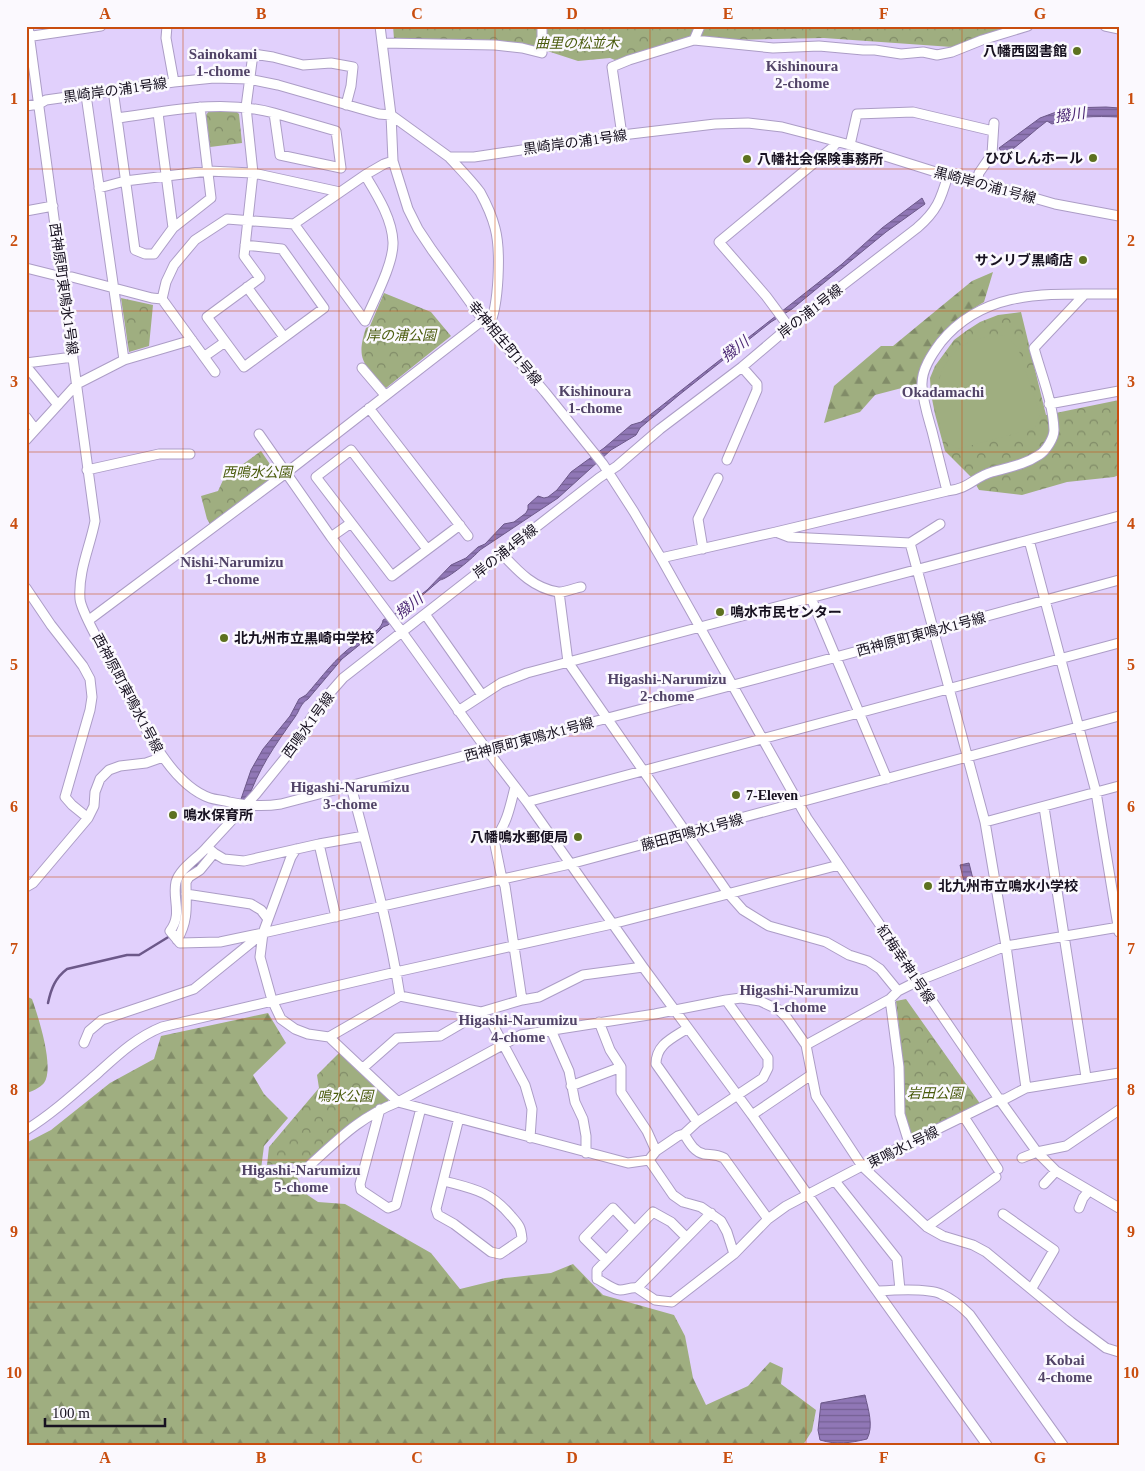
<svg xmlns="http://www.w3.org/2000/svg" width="1145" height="1471" font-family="'Times New Roman','Noto Sans JP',serif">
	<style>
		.forest { fill: url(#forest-firs) }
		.park { fill: url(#park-crowns) }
		.garden { fill: #9fae80 }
		.water { fill: url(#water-rules); stroke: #6c5889 }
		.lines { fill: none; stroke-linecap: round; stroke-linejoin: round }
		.stream { stroke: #6c5889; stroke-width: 2.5 }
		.minor-casing { stroke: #ac9dc6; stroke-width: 11 }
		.minor { stroke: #fff; stroke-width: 9 }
		.grid { fill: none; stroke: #c94e0f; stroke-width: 1; stroke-opacity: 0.55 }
		.poi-dot { fill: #5d7120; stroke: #fbf9fe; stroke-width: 2 }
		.labels { text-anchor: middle; stroke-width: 5; stroke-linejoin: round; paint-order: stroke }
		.park-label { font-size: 14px; font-style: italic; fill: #4b5c0e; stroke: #fbf9fe }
		.poi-label { font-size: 14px; font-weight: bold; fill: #171120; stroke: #fbf9fe; text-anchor: start }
		.street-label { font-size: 14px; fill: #171120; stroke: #fbf9fe }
		.neighbourhood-label { font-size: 15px; font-weight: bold; fill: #514367; stroke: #fbf9fe }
		.water-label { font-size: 15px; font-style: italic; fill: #4c2875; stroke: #fbf9fe }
		.neatline { fill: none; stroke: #c94e0f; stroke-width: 2 }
		.grid-label { font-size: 16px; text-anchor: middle; font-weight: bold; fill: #c94e0f }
	</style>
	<defs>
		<pattern id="forest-firs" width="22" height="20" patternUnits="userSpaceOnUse" patternTransform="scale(1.25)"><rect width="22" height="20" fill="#9fae80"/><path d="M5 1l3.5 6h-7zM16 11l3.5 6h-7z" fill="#818c68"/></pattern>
		<pattern id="park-crowns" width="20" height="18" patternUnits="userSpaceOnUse" patternTransform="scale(1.25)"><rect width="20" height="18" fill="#9fae80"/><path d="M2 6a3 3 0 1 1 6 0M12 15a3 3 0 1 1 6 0" fill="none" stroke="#818c68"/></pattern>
		<pattern id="water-rules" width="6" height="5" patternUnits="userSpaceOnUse" patternTransform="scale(1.25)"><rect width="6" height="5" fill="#9077b6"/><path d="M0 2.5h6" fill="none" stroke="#756094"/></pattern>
	</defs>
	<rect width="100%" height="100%" fill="#e1d0fc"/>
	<!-- forest -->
	<path class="forest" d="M993,272l-9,30c-36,21 -55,43 -67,82l-42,11 -15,17 -36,11 10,-37 47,-40h12l79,-65z
		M26,996l6,3c6,17 23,69 12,84 -4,5 -13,9 -18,10z
		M268,1013l18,30 -33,32 11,19 24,24 -24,28 -3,23 30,-3 15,28 12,8 27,2 86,49 29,36 45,-11 46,-5 22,-9 30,31 71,20 11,21 8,42 13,27 42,-19 22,-24 13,6 -2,16 35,26 -4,21 -9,14h-777v-302l25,-13 59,-47 44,-24 7,-23z"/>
	<!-- park -->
	<path class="park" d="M393,26h616l-57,21 -128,-9 -102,2 -34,-2 -73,22 -5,-2 -32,3 -43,-14 -141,-8z
		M209,111h27l3,3 3,29 -32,4 -4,-32z
		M384,293l47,19 20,24 -65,52c-21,-23 -31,-27 -20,-60l4,-2z
		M121,298l32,7 -4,41 -20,6z
		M1021,312l25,103 73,-15v75l-5,2 -47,5 -45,13 -43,-5 -7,-12 -27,-27 -10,-37 -4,-20 -1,-16 5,-12 19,-26 12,-9 14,-9 18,-7z
		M261,451l17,25 -68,48 -3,-5 -6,-23 17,-5 6,-13z
		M906,999l75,106 -68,33 -8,-22 -1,-44 -8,-71z
		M339,1053l49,46v3l-21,10 -33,25 -3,7 -23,19 -3,9 -13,-9 -25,2 2,-18 50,-59 -2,-13z"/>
	<!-- garden -->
	<path class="garden" d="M1005,335l13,13 22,66 -5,14 -77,21c-4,-3 -9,-6 -12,-10 -17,-29 -12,-76 18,-94 13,-8 26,-9 41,-10z"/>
	<!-- water -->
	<path class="water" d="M1106,107l13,1v9c-24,-1 -45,-1 -67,7l-5,-3c-15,11 -27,24 -43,34l-5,-7 41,-30 27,-10z
		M922,198l3,6 -39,28 -94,77 -21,13 -92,73 -39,33 -4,7 -25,15 -53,48 -78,52c-6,7 -32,29 -40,30l-52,45 -5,2 -8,8 -7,3 -26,21 -34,40c-8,5 -8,11 -13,18 -22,31 -36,51 -49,87l-6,-2 11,-32 12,-21 27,-33 9,-17 7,-4c16,-18 29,-37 49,-51 9,-6 27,-13 28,-24l18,-10 26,-20 24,-25 15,-7 12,-11 7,-3 19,-20 10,-2 12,-9 2,-4v-4l10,-9 6,2 4,-1 9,-7 14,-18 33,-24 27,-23 10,-3 201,-158 40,-36z
		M969,863l7,28 -9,3 -7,-29z
		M865,1395c3,14 9,31 2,44 -17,4 -30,6 -47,1l-2,-10 3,-27z"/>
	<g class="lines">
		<!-- stream -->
		<path class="stream" d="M182,907v-26l3,-7 18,-15
			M48,1003c3,-14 7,-25 19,-34l60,-14h12l31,-19"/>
		<defs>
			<path id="minor" d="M28,26l67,495c-5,26 -17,50 -15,78 1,12 27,58 35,71 21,39 51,113 95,128 6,2 13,2 19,4 18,4 33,5 52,2l460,-121 378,-103
				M167,26l-1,12 8,44
				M380,26l11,89 2,46 15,48 10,20 14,21 51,70 62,72 58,72 31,48 27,46 146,260 192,281 38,53 19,19 63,37
				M1105,26l14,3
				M26,37l75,-11
				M694,40l79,8 46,-2 44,4h12l26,4 22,-2 14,3 15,-3 30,-12 46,-14
				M382,43l113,2 27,3 20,5v-27
				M113,90l4,28c53,-7 104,-19 157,-5l62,18 5,37 -61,-13 -6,-42
				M86,95l38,265
				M26,106l13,-2 7,-4 128,-18 40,-4 35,1 29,6 101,29 12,1 58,42h25l148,-22 93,-11 33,-1 34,4 27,7 41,11 89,28 22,4 94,27 64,12
				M117,118l18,132 10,4h9l19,-26 -15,-115
				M622,135l-10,-68 17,-7 65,-20 6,-14
				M850,145l7,-31 56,-2 80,19
				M449,157c10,11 22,23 31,35 6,11 12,24 15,36 6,22 4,78 -6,98
				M365,175c12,20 27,43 28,67 1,21 -19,58 -28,79
				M977,182l2,-9 13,-19 2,-31
				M99,188l26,-7 83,-10 45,2 87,19
				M26,211l27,-5
				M294,224l71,97
				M173,228l38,-30 -11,-91
				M245,245l37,4 42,59 -80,59 -37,-50 53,-39 -16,-22 9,-83 -7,-66 7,-53 20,3 30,8 28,-2 22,4 -2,19 -5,19
				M26,268l36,9h10l80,21 10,1
				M247,287l37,50
				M789,327l-23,-31 -47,-54 113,-94 5,-6
				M205,356l20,-14
				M26,363l47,-6
				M26,366l32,39
				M362,368l23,27
				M215,372l-53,-73 4,-17 8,-17 21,-25 32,-21 67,5 71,-49 19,-11 9,-3
				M1049,404l70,-13
				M369,408l99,128
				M26,417l9,12
				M259,434l72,103 71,95 85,118 40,52 116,165 109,148 56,80 179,250
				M26,440l51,-56 47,-24 68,-20
				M727,460l30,-70v-6l-15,-17
				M87,470l72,-16h31
				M947,491c22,-2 27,-14 45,-19 17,-5 32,-7 47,-17 7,-4 15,-17 15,-25 -1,-28 -13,-56 -20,-82l50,-53
				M776,532l171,-41c-5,-20 -10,-40 -15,-60 -4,-14 -9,-29 -10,-45 -1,-16 10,-32 19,-44 46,-56 113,-47 178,-48
				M331,537l20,-14
				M1029,540l67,252 23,140
				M910,543l30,-19
				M427,549l-76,-99 -35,27 76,99 68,-51
				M703,549l-5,-30 20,-41
				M502,554c16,17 31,34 56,38 6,1 16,-4 23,-5
				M661,558l115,-26 13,5 121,6 75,279 21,124 20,142
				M26,588l25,37 32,41 7,13 2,18 -2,13 -25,87 7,8 16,13
				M559,592l9,70 160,231 15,17 26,16 57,16 23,13 19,6 12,8 18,22
				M811,598l76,181
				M425,614l57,81
				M89,620l197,-147 197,-153
				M458,711l43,-28 26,-10 592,-157
				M351,786c18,69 38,139 49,210l81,16 12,13 32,60 7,24 -2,29
				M515,787c-5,20 -8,37 -21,53l8,39 3,7 17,114
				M527,802l592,-159
				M1044,807l42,270
				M985,822l134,-36
				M319,844l17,73
				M207,847c-9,11 -27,21 -31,35 -4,17 7,32 -6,49l10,12 40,-1 43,-9 -3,24 12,43 9,19 14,10 13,5 21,3 69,65 230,61 21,-3 24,35 10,7 18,5 20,14 6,11 7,22
				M214,853l10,6 20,2 75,-17 45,-8
				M26,887l7,-4 55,-65 6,-12 1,-14 5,-13 9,-9 11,-4 26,-3 17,-6
				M186,894l65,10 10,6 7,9
				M263,933l307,-69 549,-148
				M177,940c12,-20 9,-36 9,-58l3,-5 11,-7 14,-17 -7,-6 49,-53 29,-36 36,-55 22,-25 256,-200 18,-12 43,-37 82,-62 53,-45 122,-94c20,-17 24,-29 31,-53
				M890,999l9,68 1,47 9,29
				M599,1022l11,28 11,17v25l26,39 9,20
				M688,1028c-15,10 -32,16 -32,36l41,58
				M551,1030l18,41 6,31 8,17 3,17v17
				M329,1037l71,-41
				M84,1043l5,-12 13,-11 92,-31 69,-56 28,-76 5,-8
				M806,1045l84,-46 8,-8 20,-10 88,-35 113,-19
				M363,1068l34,-30 43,-2 41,-24 41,-12 17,-3 44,-22 60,-8
				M571,1086l50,-19
				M380,1109l-20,75 1,6 27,18 8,-3 25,-97
				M752,1115l59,-40
				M964,1117l34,52
				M26,1130c26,-16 50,-38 73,-58 20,-18 38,-35 63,-45l234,-55 216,-48 227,-59
				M684,1134c5,8 10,18 20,20 8,1 12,0 20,4l44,61
				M1022,1158l15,-6 29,-6 53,-36
				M649,1160l7,-9 22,-15 6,-2 13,-12 66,-44 5,-10v-10l-42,-58
				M310,1165c30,-27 50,-48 88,-63l123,-67 134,-21 71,-14 15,-2 19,3 19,9 8,8 19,27 10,51 46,70 65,61 16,9 30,9 13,7 85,70 35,26 13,4
				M444,1181c30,8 46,10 67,35 8,9 10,11 11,23l-22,15 -9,-2 -37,-28 -16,-9 -2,-6 23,-91
				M835,1181l62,78 3,31
				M1044,1184l12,-13
				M1079,1208l4,-10 5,-6
				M711,1213l-74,75 18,12 17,2 62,-48 34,-35 18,-13 76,-40 137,-67h6l21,-11 93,-15
				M1003,1214l51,36 -22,38
				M927,1227l69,-50
				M606,1260l-22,-22 29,-30 21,22
				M637,1288c-6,-1 -11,2 -17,2 -7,0 -16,-8 -23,-11v-9l56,-58 18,10 15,15
				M878,1291c15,-1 50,-3 63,3 12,5 20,12 29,21l93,130"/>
		</defs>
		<!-- minor casing -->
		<use href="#minor" class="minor-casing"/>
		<!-- minor -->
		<use href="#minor" class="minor"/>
	</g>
	<!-- grid -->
	<path class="grid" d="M183,26v1419M339,26v1419M495,26v1419M650,26v1419M806,26v1419M962,26v1419M26,169h1093M26,311h1093M26,452h1093M26,594h1093M26,736h1093M26,877h1093M26,1019h1093M26,1160h1093M26,1302h1093"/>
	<!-- markers -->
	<g class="poi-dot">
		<circle cx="1077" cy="51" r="5"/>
		<circle cx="1093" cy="158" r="5"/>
		<circle cx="747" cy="159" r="5"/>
		<circle cx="1083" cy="260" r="5"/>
		<circle cx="720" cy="612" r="5"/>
		<circle cx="224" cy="638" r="5"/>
		<circle cx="736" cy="795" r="5"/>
		<circle cx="173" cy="815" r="5"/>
		<circle cx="578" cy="837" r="5"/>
		<circle cx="928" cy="886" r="5"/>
	</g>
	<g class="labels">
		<!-- park labels -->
		<g class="park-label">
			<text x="577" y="48">曲里の松並木</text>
			<text x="401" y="340">岸の浦公園</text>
			<text x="257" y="477">西鳴水公園</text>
			<text x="935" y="1098">岩田公園</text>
			<text x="345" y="1101">鳴水公園</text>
		</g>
		<!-- poi labels -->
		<g class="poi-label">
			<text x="1067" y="56" text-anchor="end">八幡西図書館</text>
			<text x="1083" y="163" text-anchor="end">ひびしんホール</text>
			<text x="757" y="164">八幡社会保険事務所</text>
			<text x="1073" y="265" text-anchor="end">サンリブ黒崎店</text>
			<text x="730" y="617">鳴水市民センター</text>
			<text x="234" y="643">北九州市立黒崎中学校</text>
			<text x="746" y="800">7-Eleven</text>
			<text x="183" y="820">鳴水保育所</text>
			<text x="568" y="842" text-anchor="end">八幡鳴水郵便局</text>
			<text x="938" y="891">北九州市立鳴水小学校</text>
		</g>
		<!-- street labels -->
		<g class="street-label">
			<text transform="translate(115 90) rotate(-8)" y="5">黒崎岸の浦1号線</text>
			<text transform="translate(575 142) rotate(-8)" y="5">黒崎岸の浦1号線</text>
			<text transform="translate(985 185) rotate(15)" y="5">黒崎岸の浦1号線</text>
			<text transform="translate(64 289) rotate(82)" y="5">西神原町東鳴水1号線</text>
			<text transform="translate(810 311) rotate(-38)" y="5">岸の浦1号線</text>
			<text transform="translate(505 343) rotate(50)" y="5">幸神相生町1号線</text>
			<text transform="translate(505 551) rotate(-38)" y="5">岸の浦4号線</text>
			<text transform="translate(921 634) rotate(-15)" y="5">西神原町東鳴水1号線</text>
			<text transform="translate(128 693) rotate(62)" y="5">西神原町東鳴水1号線</text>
			<text transform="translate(308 725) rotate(-54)" y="5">西鳴水1号線</text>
			<text transform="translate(529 739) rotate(-15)" y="5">西神原町東鳴水1号線</text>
			<text transform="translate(692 832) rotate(-15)" y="5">藤田西鳴水1号線</text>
			<text transform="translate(906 964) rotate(56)" y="5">紅梅幸神1号線</text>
			<text transform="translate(903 1147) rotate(-26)" y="5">東鳴水1号線</text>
		</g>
		<!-- neighbourhood labels -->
		<g class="neighbourhood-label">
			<text x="223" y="59">Sainokami<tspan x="223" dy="17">1-chome</tspan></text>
			<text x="802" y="71">Kishinoura<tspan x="802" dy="17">2-chome</tspan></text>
			<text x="595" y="396">Kishinoura<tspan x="595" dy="17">1-chome</tspan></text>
			<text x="943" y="397">Okadamachi</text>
			<text x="232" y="567">Nishi-Narumizu<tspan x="232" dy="17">1-chome</tspan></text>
			<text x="667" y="684">Higashi-Narumizu<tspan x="667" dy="17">2-chome</tspan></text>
			<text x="350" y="792">Higashi-Narumizu<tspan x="350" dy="17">3-chome</tspan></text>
			<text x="799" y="995">Higashi-Narumizu<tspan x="799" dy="17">1-chome</tspan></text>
			<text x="518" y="1025">Higashi-Narumizu<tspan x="518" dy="17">4-chome</tspan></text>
			<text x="301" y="1175">Higashi-Narumizu<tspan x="301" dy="17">5-chome</tspan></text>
			<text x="1065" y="1365">Kobai<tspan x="1065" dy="17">4-chome</tspan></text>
		</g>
		<!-- water labels -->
		<g class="water-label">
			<text transform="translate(1070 115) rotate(-8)" y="5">撥川</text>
			<text transform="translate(735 349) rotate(-38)" y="5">撥川</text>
			<text transform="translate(409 606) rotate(-39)" y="5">撥川</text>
		</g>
	</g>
	<!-- border -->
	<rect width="1145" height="1471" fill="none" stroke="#fbf9fe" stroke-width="55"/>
	<!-- scale -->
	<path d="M45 1418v8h120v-8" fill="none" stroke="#171120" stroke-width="2.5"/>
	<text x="52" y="1418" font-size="15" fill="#171120" stroke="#fbf9fe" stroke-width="4" paint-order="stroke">100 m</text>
	<rect x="28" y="28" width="1090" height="1416" class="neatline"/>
	<g class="grid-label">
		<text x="105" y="19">A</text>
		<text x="261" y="19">B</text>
		<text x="417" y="19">C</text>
		<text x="572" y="19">D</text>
		<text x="728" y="19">E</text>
		<text x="884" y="19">F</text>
		<text x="1040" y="19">G</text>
		<text x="14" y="104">1</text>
		<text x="1131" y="104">1</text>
		<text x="14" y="246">2</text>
		<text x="1131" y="246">2</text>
		<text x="14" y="387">3</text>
		<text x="1131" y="387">3</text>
		<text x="14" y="529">4</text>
		<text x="1131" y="529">4</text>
		<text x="14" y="670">5</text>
		<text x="1131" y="670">5</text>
		<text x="14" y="812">6</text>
		<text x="1131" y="812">6</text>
		<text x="14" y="954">7</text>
		<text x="1131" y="954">7</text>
		<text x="14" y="1095">8</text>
		<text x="1131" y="1095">8</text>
		<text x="14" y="1237">9</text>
		<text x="1131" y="1237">9</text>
		<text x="14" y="1378">10</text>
		<text x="1131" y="1378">10</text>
		<text x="105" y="1463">A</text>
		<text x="261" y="1463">B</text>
		<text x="417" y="1463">C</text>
		<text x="572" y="1463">D</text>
		<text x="728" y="1463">E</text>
		<text x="884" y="1463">F</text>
		<text x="1040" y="1463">G</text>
	</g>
</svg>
